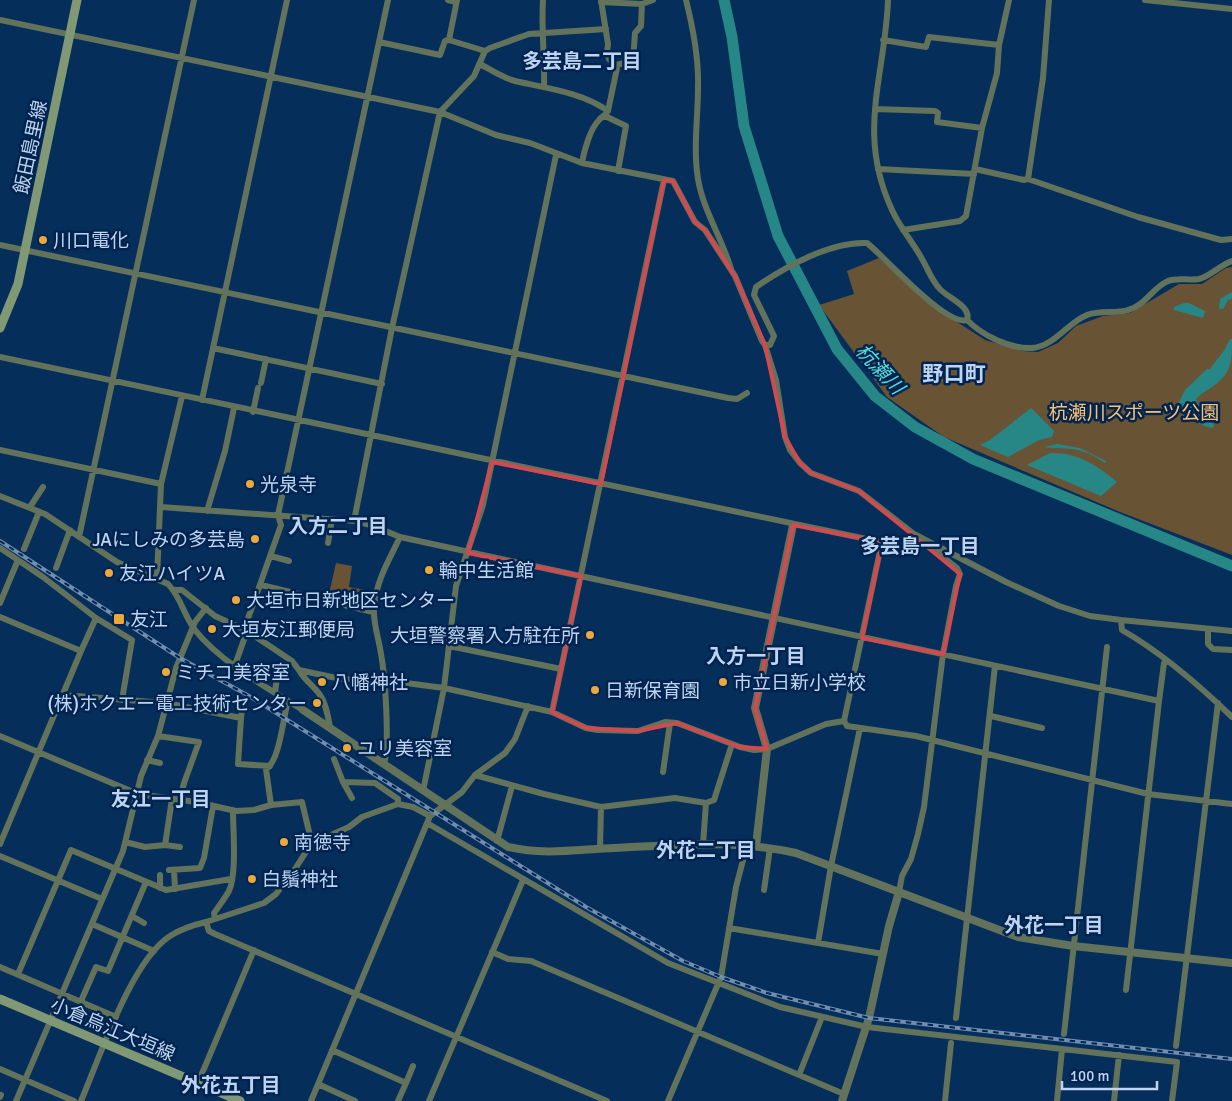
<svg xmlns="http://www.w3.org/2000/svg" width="1232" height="1101" font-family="Signika,'Noto Sans JP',sans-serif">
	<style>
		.green { fill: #695335 }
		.water { fill: #278787 }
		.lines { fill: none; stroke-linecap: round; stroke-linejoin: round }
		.river { stroke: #278787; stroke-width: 11 }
		.minor { stroke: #63725b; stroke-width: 6 }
		.tertiary { stroke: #63725b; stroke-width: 8 }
		.secondary { stroke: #819874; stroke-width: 9 }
		.rail-casing { stroke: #718eb1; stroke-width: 4 }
		.rail { stroke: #00244f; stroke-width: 2; stroke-dasharray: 5.5; stroke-linecap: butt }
		.marked { fill: none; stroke: #d14a50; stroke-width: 4; stroke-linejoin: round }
		.poi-dot { fill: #eda83b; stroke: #00244f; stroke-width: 2 }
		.labels { text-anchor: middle; stroke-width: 5; stroke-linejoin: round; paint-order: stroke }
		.street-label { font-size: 19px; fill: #bed4f0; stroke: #00244f }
		.poi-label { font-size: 19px; fill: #bed4f0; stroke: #00244f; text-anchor: start }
		.park-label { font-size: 19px; fill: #f9c172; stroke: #00244f }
		.neighbourhood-label { font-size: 20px; font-weight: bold; fill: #bed4f0; stroke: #00244f }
		.water-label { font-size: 20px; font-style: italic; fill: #55dcdc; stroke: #00244f }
		.quarter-label { font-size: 21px; font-weight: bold; fill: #bed4f0; stroke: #00244f }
	</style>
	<rect width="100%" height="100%" fill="#062e5b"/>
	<!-- green -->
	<path class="green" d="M879,258l47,44 59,38 37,11 16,1 20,-9 18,-17 27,-10 27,-3 49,-29h23l24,-16 6,-1v288l-112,-43 -176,-75 -57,-40 -68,-92 35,-11 -7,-23z
		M336,563l16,3 -3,21 23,4 -3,16 -41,-9z"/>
	<!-- water -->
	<path class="water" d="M1232,292v7l-4,1 -5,9h-4l1,-10z
		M1184,303h5l16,8 -2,7 -29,-8v-3z
		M1230,339h2c0,23 0,34 -20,48 -5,4 -12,7 -16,12l5,11 13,15 -1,3c-13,-1 -28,-15 -34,-26l6,-12 22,-21h3l15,-20z
		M1031,408l23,23 -2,6 -13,3 -31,17 -28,-12 10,-5z
		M1057,444l23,4 26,13 -1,2c-26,-18 -34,-13 -61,-16z
		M1050,453c27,-1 47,12 67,29l-16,14 -74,-31z"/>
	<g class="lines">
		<!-- river -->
		<path class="river" d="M724,0l8,37 12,89 34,110 59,113 38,47 40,31 58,32 259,107"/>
		<!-- minor -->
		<path class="minor" d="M448,0l8,2
			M543,0c-2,29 2,57 1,86
			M686,0c7,28 13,58 12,87 0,31 -5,61 0,92 5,31 24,59 33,90
			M1049,0l-6,78 -15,101 110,38 83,23 11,-1
			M1145,0l87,9
			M601,2l41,2 -1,22 -6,7 -2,28 -17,4
			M642,4l11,-4
			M0,20l440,92 56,23 34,8 52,20 91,18 22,41 10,8 30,46 27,65 3,4 11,35 9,57 5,13 10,13 11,10 48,18 55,43 92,48 53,24 31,10 31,4 111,11
			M449,40l36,11
			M883,40l43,7 3,-10 70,8
			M379,42l61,13 5,-14 4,-1 8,-40
			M480,64c11,6 23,14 35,17 30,7 67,11 93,30
			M875,109l60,2 3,2 -1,9 45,6
			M605,116l21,10 -8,45
			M582,163c2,-12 8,-34 17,-43 3,-4 6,-4 9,-9l9,-43 -8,-9 -2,-6 1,-9 -7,-44
			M878,169l96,5
			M975,169l49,11 4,-1
			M903,230l57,-9 6,-5 16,-88 15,-55 2,-28 10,-45
			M0,245l728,153 9,1 10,-6
			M967,320c15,15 42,29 65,28 23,-2 35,-25 55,-33 14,-5 28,-1 41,-5 17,-4 25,-23 40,-29 10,-4 21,0 31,-2 12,-3 21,-14 33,-18
			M765,345h5l4,-9 -20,-41 2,-8c29,-20 75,-46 111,-44 17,13 79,84 100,77 5,-14 -20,-22 -28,-32 -8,-9 -11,-19 -17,-29 -9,-17 -22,-31 -30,-49 -36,-78 -7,-132 -4,-210
			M213,348l169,36
			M0,357l876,184 5,5 -37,175
			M261,383l5,-24
			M202,400l85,-400
			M253,412l5,-24
			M0,450l161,34
			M0,496l45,18 72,48 51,22c13,13 16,32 27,46 25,32 74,59 108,80
			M30,507l13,-20
			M161,507l193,14 17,4 29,12 759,164
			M207,511l18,-60 9,-43
			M354,521l38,-193 48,-216 34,-36 11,-25 5,-3 39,-14 77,-5
			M79,537l115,-537
			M328,543l4,-24
			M0,548l43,29 53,41
			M24,549l15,-37
			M271,556l18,5
			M56,568l14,-38
			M157,578l4,-94 21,-88
			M261,585l112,27
			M174,590h8l33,26 26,12 4,-1
			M0,603l18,-43
			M0,617l81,34 -81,193
			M1121,620l1,10c40,23 77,55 110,87
			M245,627l2,4 45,30 7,9 42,9 42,1 61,8 108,24 34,16 12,2 40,1 27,-9 12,1 63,24 14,3 13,-1 59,-25 18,-3 3,5 69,10 232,58 84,10
			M245,627l36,-102 -3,-10 110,-515
			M1208,629v15l5,5 19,1
			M449,646l112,23
			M81,651l15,-33 36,22 -10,60
			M235,665l12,-34
			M299,670c6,11 14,15 21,25 6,9 8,21 10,32
			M275,692l2,-14
			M63,695l103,8 75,15 -3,46 32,2
			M552,712l112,-532
			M991,716l51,12
			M241,718l2,-18
			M0,736l138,58 58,8 40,9 18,-1 17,-5 -5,-36c14,-8 17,-52 22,-68
			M158,736l41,6 -15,41 -4,17
			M334,759l9,23 32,1 23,16v5
			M147,760l13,3
			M384,764c6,-19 1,-89 -3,-110 -2,-15 -8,-31 -7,-45 1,-26 15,-49 26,-72
			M663,772l7,-49
			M475,775l69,19 57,13 74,-9 31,5
			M343,782l9,16
			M423,791l21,-103 12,-102 27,-81 73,-350
			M271,805l31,-3 8,34 4,6
			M427,823l241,140 112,44 87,20 310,35 -5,39
			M497,841l15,-55
			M125,842l20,5 20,-2 7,-46
			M165,845l15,2
			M703,845l3,-42 8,-3 18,-56
			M600,849l1,-42
			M0,856l102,43
			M169,870l31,-2 4,-10 9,-52
			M174,870l1,19
			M160,888v-13
			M764,890l6,-42
			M899,892l3,-16 9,-17 7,-25 6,-27 19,-153 13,-68 4,-12 -3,-6 -30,-24
			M132,916l12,7
			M215,919l-1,-6c5,-7 11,-15 15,-22 8,-17 4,-60 4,-81
			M206,922l58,-19 12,-9 19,-25 16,-25 38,-17 13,-10 36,-13 15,3 17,9
			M92,924l62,27
			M729,928l154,26
			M818,943l13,-77 29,-138
			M492,952l16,7 23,2 313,133
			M0,967l116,50
			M18,974l53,-124 95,40 65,-11
			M1126,990l33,-289 5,-38 3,-2
			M81,1001l15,-34 12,4 38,-89
			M956,1018l39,-352
			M1064,1034l43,-387
			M1176,1046l42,-343
			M332,1050l74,33 -8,18
			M0,1069l74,32
			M799,1075l23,-58
			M198,1083l56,-133
			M406,1083l7,-17
			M318,1084l37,17
			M0,1097l1,-2
			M16,1101l107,-250 18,-75 17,-40 18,-68 19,-46 11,-14
			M81,1101c19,-44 50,-140 89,-165 11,-7 23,-11 36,-14l3,9 6,3 392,167
			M311,1101l119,-285 32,-24 13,-17 30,-22 10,-14 13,-33
			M429,1101l94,-221
			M668,1101l53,-124 15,-90 11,-42
			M945,1101l6,-58
			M1057,1101l5,-52
			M1114,1101l5,-46"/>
		<!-- tertiary -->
		<path class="tertiary" d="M303,710l205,137c30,7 59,4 88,2 66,-3 135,-11 200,4l222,84 55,9 159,17
			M756,846l11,-97 -12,-41 38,-183
			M842,1101l27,-83 20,-92 10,-34"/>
		<!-- secondary -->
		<path class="secondary" d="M0,328l18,-44 59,-284
			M0,999l240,102"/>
		<defs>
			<path id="rail" d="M0,541l180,117 69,38 337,211 97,54 38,16 46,16 102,25 363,41"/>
		</defs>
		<!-- rail casing -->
		<use href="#rail" class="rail-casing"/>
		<!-- rail -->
		<use href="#rail" class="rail"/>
	</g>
	<!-- marked area -->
	<path class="marked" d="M664,180l9,1 22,41 10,8 30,46 30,69 20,92 15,26 11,10 48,18 101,83 -17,80 -81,-16 20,-96 -89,-17 -38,183 12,41 -27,-2 -63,-24 -39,8 -52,-3 -34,-16 29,-136 -113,-23 24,-91 109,22z"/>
	<!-- markers -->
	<g class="poi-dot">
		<circle cx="43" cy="240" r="5"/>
		<circle cx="250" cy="484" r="5"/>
		<circle cx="255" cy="539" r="5"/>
		<circle cx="429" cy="570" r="5"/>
		<circle cx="109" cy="573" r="5"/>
		<circle cx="236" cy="600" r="5"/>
		<rect x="113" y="613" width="12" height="12" rx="2.5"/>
		<circle cx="212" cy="629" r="5"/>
		<circle cx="590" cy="635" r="5"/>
		<circle cx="166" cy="672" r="5"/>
		<circle cx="322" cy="682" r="5"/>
		<circle cx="723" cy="682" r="5"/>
		<circle cx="595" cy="690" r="5"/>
		<circle cx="317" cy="703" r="5"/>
		<circle cx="347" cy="748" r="5"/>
		<circle cx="284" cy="842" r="5"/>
		<circle cx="252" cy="879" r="5"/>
	</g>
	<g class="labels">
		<!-- street labels -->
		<g class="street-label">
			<text transform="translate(30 147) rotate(-78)" y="7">飯田島里線</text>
			<text transform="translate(113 1029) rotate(23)" y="7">小倉烏江大垣線</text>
		</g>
		<!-- poi labels -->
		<g class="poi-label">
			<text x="53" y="247">川口電化</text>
			<text x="260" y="491">光泉寺</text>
			<text x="245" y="546" text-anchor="end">JAにしみの多芸島</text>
			<text x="439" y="577">輪中生活館</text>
			<text x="119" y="580">友江ハイツA</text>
			<text x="246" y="607">大垣市日新地区センター</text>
			<text x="130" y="626">友江</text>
			<text x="222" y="636">大垣友江郵便局</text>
			<text x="580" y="642" text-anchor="end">大垣警察署入方駐在所</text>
			<text x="176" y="679">ミチコ美容室</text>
			<text x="332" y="689">八幡神社</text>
			<text x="733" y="689">市立日新小学校</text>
			<text x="605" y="697">日新保育園</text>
			<text x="307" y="710" text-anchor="end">(株)ホクエー電工技術センター</text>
			<text x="357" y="755">ユリ美容室</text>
			<text x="294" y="849">南徳寺</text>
			<text x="262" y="886">白鬚神社</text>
		</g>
		<!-- park labels -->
		<g class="park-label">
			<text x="1134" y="419">杭瀬川スポーツ公園</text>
		</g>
		<!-- neighbourhood labels -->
		<g class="neighbourhood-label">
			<text x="582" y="68">多芸島二丁目</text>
			<text x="338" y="533">入方二丁目</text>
			<text x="920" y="553">多芸島一丁目</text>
			<text x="756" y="663">入方一丁目</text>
			<text x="161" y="806">友江一丁目</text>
			<text x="706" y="857">外花二丁目</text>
			<text x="1054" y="932">外花一丁目</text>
			<text x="231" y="1092">外花五丁目</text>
		</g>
		<!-- water labels -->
		<g class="water-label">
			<text transform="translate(880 369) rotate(47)" y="7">杭瀬川</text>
		</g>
		<!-- quarter labels -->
		<g class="quarter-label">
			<text x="954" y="381">野口町</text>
		</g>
	</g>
	<!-- scale -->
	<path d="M1062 1081v8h95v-8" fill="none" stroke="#bed4f0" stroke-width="2.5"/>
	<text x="1070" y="1081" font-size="15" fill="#bed4f0" stroke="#00244f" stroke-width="4" paint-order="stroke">100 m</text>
</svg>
